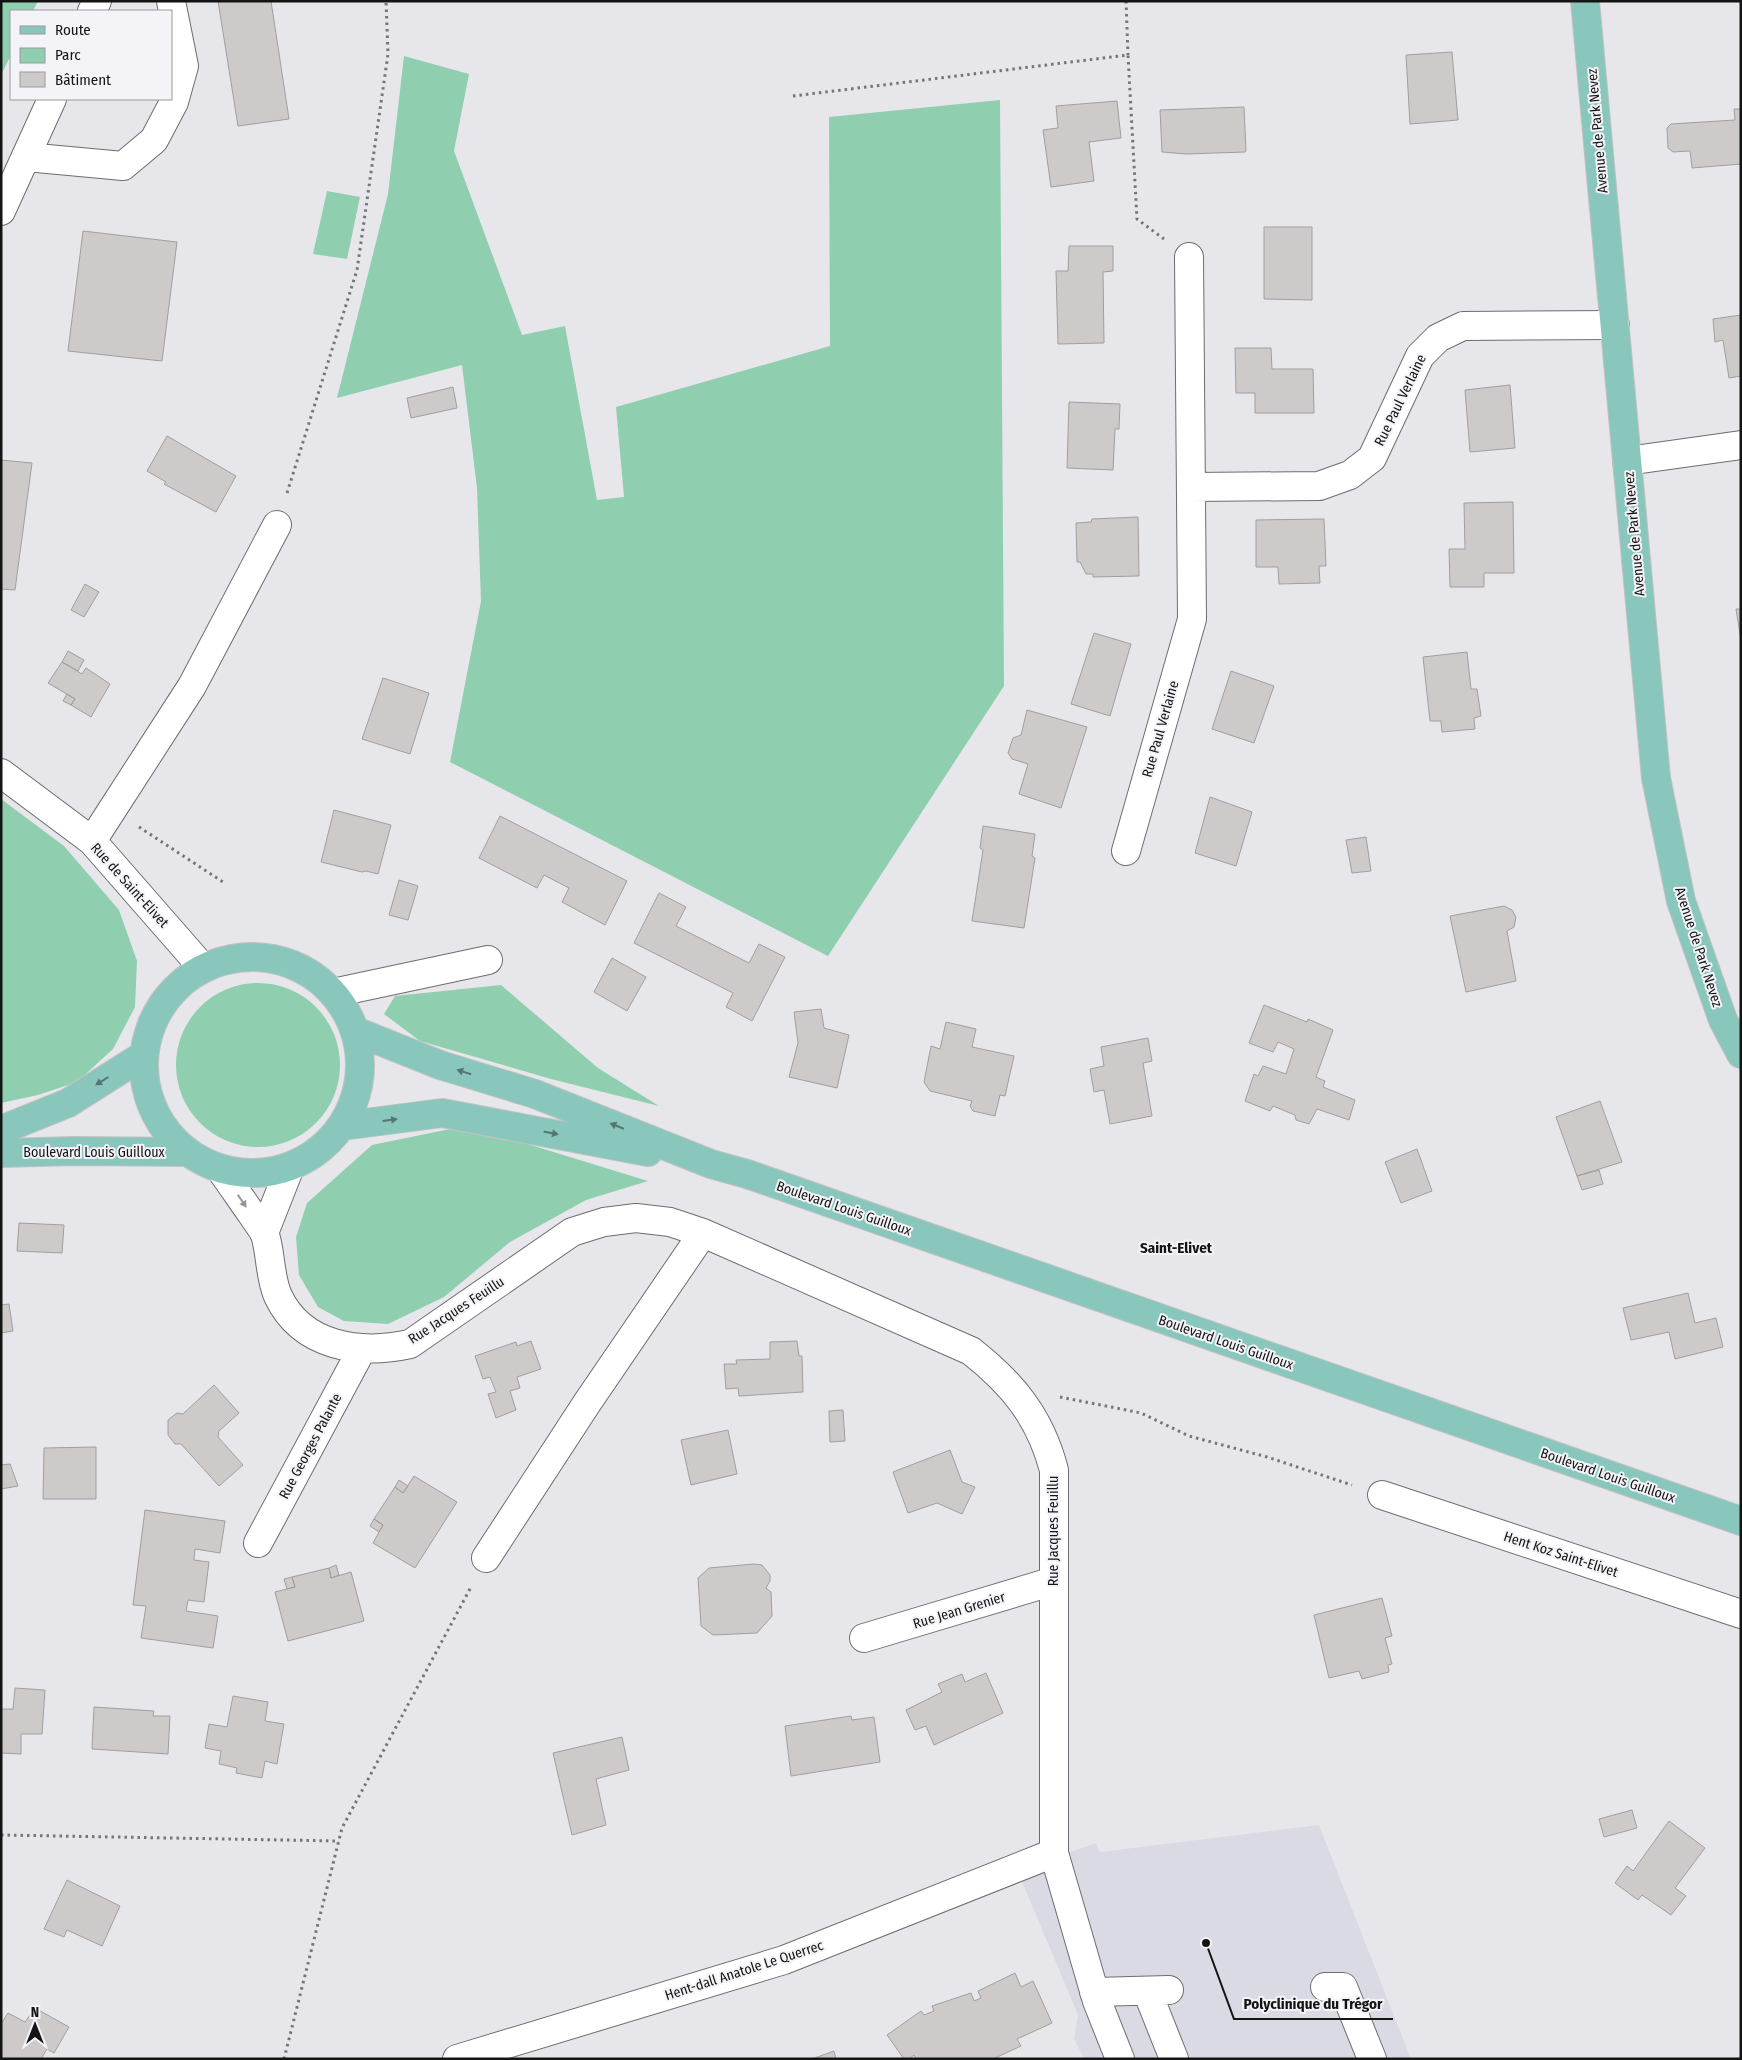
<svg xmlns="http://www.w3.org/2000/svg" width="1742" height="2060" font-family="'Fira Sans Condensed',sans-serif">
	<style>
		.built { fill: #dadae5 }
		.green { fill: #90ceb0 }
		.building { fill: #cecac9; stroke: #a29e9e }
		.lines { fill: none; stroke-linecap: round; stroke-linejoin: round }
		.minor-casing { stroke: #6d6d70; stroke-width: 30 }
		.major-casing { stroke: #c2c2c2; stroke-width: 30 }
		.path { stroke: #757578; stroke-width: 3; stroke-dasharray: 2.5 4; stroke-linecap: butt }
		.minor { stroke: #fff; stroke-width: 28 }
		.major { stroke: #89c7bc; stroke-width: 28 }
		.oneway { fill: #547671 }
		.oneway2 { fill: #959596 }
		.labels { text-anchor: middle; stroke-width: 4; stroke-linejoin: round; paint-order: stroke }
		.street-label { font-size: 14px; fill: #141415; stroke: #f4f4f8 }
		.neighbourhood-label { font-size: 15px; font-weight: bold; fill: #141415; stroke: #f4f4f8 }
		.leader { fill: none; stroke: #141415; stroke-width: 2 }
		.callout-dot { fill: #141415; stroke: #f4f4f8; stroke-width: 2 }
		.callout-label { font-size: 15px; text-anchor: middle; font-weight: bold; fill: #141415; stroke: #f4f4f8; stroke-width: 4; stroke-linejoin: round; paint-order: stroke }
	</style>
	<rect width="100%" height="100%" fill="#e7e7eb"/>
	<!-- built -->
	<path class="built" d="M1319,1825l92,234h-327l-10,-20 4,-24 -61,-145 79,-27 4,9z"/>
	<!-- green -->
	<path class="green" d="M1,1h37l-5,10h-22v44l-10,20z
		M404,56l65,18 -15,77 68,184 43,-9 32,174 27,-3 -8,-90 214,-61 -1,-229 171,-17 4,586 -176,270 -378,-194 31,-161 -4,-113 -15,-123 -125,33 51,-204z
		M327,191l33,6 -13,62 -34,-5z
		M1,799l63,47 55,64 18,51 -2,46 -22,42 -36,33 -39,13 -37,8z
		M176 1065a82 82 0 1 1 164 0a82 82 0 1 1-164 0Z
		M501,985l97,83 61,38 -108,-27 -131,-38 -36,-27 11,-18z
		M450,1129l58,9 140,43 -62,19 -76,42 -66,55 -56,27 -44,-3 -26,-14 -19,-32 -3,-38 11,-34 65,-58z"/>
	<!-- building -->
	<path class="building" d="M218,1h53l18,118 -51,7z
		M1452,52l6,68 -48,4 -4,-69z
		M1117,101l4,37 -32,4 5,39 -43,6 -8,-57 15,-2 -2,-22z
		M1244,107l2,44 -1,1 -59,2 -24,-2 -2,-42z
		M1734,109h7v55l-49,4 -2,-17 -17,1 -5,-4 -1,-20 4,-4 64,-4z
		M1264,227h48v73l-48,-1z
		M83,231l94,11 -15,119 -94,-10z
		M1069,246h44v25l-10,1 1,71 -46,1 -2,-73h12z
		M1741,315v61l-12,2 -6,-38 -8,2 -2,-23z
		M1235,348h36l1,21h41l1,44h-59v-20h-19z
		M1510,385l5,63 -45,4 -5,-62z
		M453,387l4,21 -46,10 -4,-20z
		M1069,402l51,2 -1,25h-4l-2,41 -46,-2z
		M167,436l69,40 -20,36 -52,-28 2,-2 -19,-11z
		M1,460l31,3 -17,127 -14,-1z
		M1513,502l1,71h-30v14h-34l-1,-38h16l-1,-46z
		M1138,517l1,59 -46,1v-3h-7l-6,-12h-3l-1,-39 15,-1 1,-3z
		M1324,519l2,47h-7l1,17 -41,1 -1,-17h-22v-47z
		M85,584l14,8 -15,25 -13,-7z
		M1736,609h5v31z
		M1094,633l37,11 -21,72 -39,-12z
		M68,651l16,9 -6,11 -16,-9z
		M1467,652l4,37h6l4,27 -7,2 1,11 -33,3 -1,-11h-11l-7,-64z
		M62,662l20,12 4,-6 24,16 -19,33 -20,-12 4,-6 -27,-16z
		M1231,671l43,15 -20,57 -42,-14z
		M383,678l46,15 -19,61 -48,-15z
		M67,694l8,5 -4,6 -8,-4z
		M1027,710l60,17 -26,81 -42,-14 9,-30 -16,-5 -4,-6 5,-15 8,-3z
		M1210,797l42,15 -16,54 -41,-13z
		M334,810l57,15 -13,49 -12,-3 -4,1 -41,-10z
		M500,816l127,65 -22,44 -43,-23 7,-14 -25,-13 -7,13 -58,-30z
		M983,826l52,8 -3,22 3,2 -11,70 -52,-7 11,-71 -3,-2z
		M1366,837l5,34 -19,2 -6,-33z
		M399,880l19,6 -10,34 -19,-5z
		M659,893l27,14 -10,19 73,37 10,-19 26,13 -33,64 -26,-14 7,-14 -99,-50z
		M1504,906l8,4 4,7 -2,10 -7,4 9,50 -50,11 -16,-76z
		M612,958l34,19 -19,34 -33,-19z
		M1264,1005l43,17 1,-3 25,11 -17,47 9,4 -2,6 32,13 -6,20 -32,-11 -8,15 -13,-4 -1,-5 -22,-9 -3,5 -25,-10 9,-27 4,2 5,-10 23,8 8,-25 -16,-7 -5,10 -24,-9z
		M821,1009l3,19 25,7 -12,53 -48,-11 9,-34 -4,-31z
		M946,1022l30,7 -4,18 42,9 -9,40 -5,-1 -5,21 -22,-5 -3,-5 2,-5 -42,-10 -6,-9 7,-36 9,3z
		M1148,1038l4,23 -9,2 9,53 -42,8 -6,-34 -10,2 -4,-23 14,-3 -3,-19z
		M1600,1101l22,61 -45,14 -21,-59z
		M1417,1149l15,42 -31,12 -16,-41z
		M1599,1170l4,14 -21,6 -5,-14z
		M19,1223l45,2 -2,28 -45,-2z
		M1688,1293l7,30 21,-5 7,29 -48,12 -6,-27 -38,8 -8,-32z
		M9,1304l4,27 -12,2v-28z
		M531,1341l10,28 -24,8 3,11 -10,3 6,19 -20,8 -8,-24 8,-2 -6,-15 -7,2 -8,-23 41,-14 1,4z
		M797,1341l2,15h3l1,36 -64,4 -1,-8 -12,1 -2,-25h13l-1,-4 34,-1v-17z
		M214,1385l25,28 -20,18 -1,6 25,28 -24,21 -38,-42h-6l-7,-9v-15l9,-7 6,1z
		M843,1410l2,31 -15,1 -1,-31z
		M728,1430l9,44 -46,11 -10,-45z
		M96,1447v52h-53l1,-51z
		M950,1450l12,32 13,5 -13,27 -25,-11 -29,10 -15,-41z
		M10,1464l8,22 -17,3v-24z
		M414,1476l43,26 -42,66 -42,-25 10,-18 -9,-6 21,-32 8,6z
		M399,1480l9,6 -5,7 -8,-6z
		M145,1510l80,11 -5,32 -25,-4 -1,11 15,2 -5,40 -16,-2 -2,11 32,5 -5,32 -72,-10 5,-32 -13,-1z
		M374,1519l9,6 -4,7 -9,-6z
		M754,1564l8,1 8,10v6l-4,7 5,4 1,24 -15,17 -44,2 -12,-9 -3,-48 11,-10z
		M336,1565l3,10 -8,3 -2,-10z
		M329,1568l2,10 20,-6 13,49 -76,20 -13,-49 20,-5 -3,-10z
		M292,1577l3,10 -8,2 -3,-10z
		M1382,1598l10,38 -7,2 7,26 -4,1 1,7 -27,7 -3,-8 -30,7 -15,-63z
		M986,1673l17,40 -69,32 -8,-19 -11,4 -9,-20 36,-18 -4,-8 24,-10 3,8z
		M15,1688l30,2 -3,44h-21v20l-20,-1v-44h12z
		M233,1696l35,6 -3,19 19,3 -7,40 -12,-3 -3,17 -26,-5 1,-5 -18,-4 2,-13 -16,-3 4,-24 18,3z
		M94,1707l60,4 -1,5h17l-2,38 -76,-5z
		M851,1716l1,4 22,-3 6,45 -89,14 -6,-50z
		M622,1737l7,33 -33,9 10,46 -34,10 -19,-82z
		M1632,1810l5,18 -33,9 -5,-18z
		M1669,1821l36,27 -30,40 11,8 -15,19 -29,-20 -4,5 -23,-17 12,-17 6,5z
		M67,1880l53,26 -18,40 -35,-16 -3,7 -20,-8z
		M1015,1973l6,14 12,-6 19,42 -35,16 4,7 -28,13h-77l-2,-4 -5,4h-5l-17,-24 34,-24 3,4 10,-4 -2,-5 39,-13 3,8 7,-3 -3,-7z
		M35,2008l34,19 -15,26 -7,-4 -6,10h-40v-35l7,-11 17,9z
		M834,2051l2,8h-24z"/>
	<g class="lines">
		<defs>
			<path id="minor" d="M92,11l5,-10
				M26,157l97,9 31,-26 20,-38 10,-36 -13,-65
				M1,211l51,-112
				M1627,461l114,-16
				M1191,487l128,-1 31,-11 22,-17 48,-102 18,-18 25,-12 152,-1
				M1,773l91,68 111,127
				M92,841l100,-155 85,-161
				M1126,851l66,-232 -3,-362
				M333,993l155,-33
				M220,1169c11,15 21,30 31,44 4,6 9,13 13,19 7,17 5,44 14,64 24,51 82,59 132,48l162,-112 32,-10 32,-4 34,4 33,11 268,118c42,33 69,66 83,119v383l43,148 23,58
				M264,1233l26,-66
				M1382,1495l359,119
				M258,1543l104,-194
				M486,1558l101,-155 116,-170
				M864,1638l190,-57
				M1325,1987h18l29,72
				M1147,1991l27,68
				M1094,1992l75,-2
				M457,2059l327,-99 270,-107"/>
			<path id="major" d="M1585,1l71,777 25,123 42,119 18,34
				M144 1065a108 108 0 1 1 216 0a108 108 0 1 1-216 0Z
				M355,1031l85,34 95,29 176,70 36,10 994,347
				M342,1126l100,-13 206,39
				M1,1130l67,-27 76,-48
				M1,1153l73,-2 113,1"/>
		</defs>
		<!-- minor casing -->
		<use href="#minor" class="minor-casing"/>
		<!-- major casing -->
		<use href="#major" class="major-casing"/>
		<!-- path -->
		<path class="path" d="M1126,1l2,54
			M793,96l335,-41 9,164 27,20
			M287,493l70,-223 31,-216 -2,-53
			M139,827l84,55
			M1060,1397l81,16 48,23 78,21 85,28
			M1,1835l338,6
			M284,2059l58,-231 129,-241"/>
		<!-- minor -->
		<use href="#minor" class="minor"/>
		<!-- major -->
		<use href="#major" class="major"/>
	</g>
	<!-- one-way arrows -->
	<defs><path id="oneway-solid" d="M-6-.8H1V-3.2L6.5 0L1 3.2V.8H-6Z" transform="scale(1.25)"/></defs>
	<g class="oneway">
		<use href="#oneway-solid" transform="translate(464 1072) rotate(-163)"/>
		<use href="#oneway-solid" transform="translate(102 1081) rotate(148)"/>
		<use href="#oneway-solid" transform="translate(390 1120) rotate(-7)"/>
		<use href="#oneway-solid" transform="translate(617 1126) rotate(-158)"/>
		<use href="#oneway-solid" transform="translate(551 1133) rotate(11)"/>
	</g>
	<use class="oneway2" href="#oneway-solid" transform="translate(242 1201) rotate(56)"/>
	<g class="labels">
		<!-- street labels -->
		<g class="street-label">
			<text transform="translate(1597 131) rotate(-95)" y="5">Avenue de Park Nevez</text>
			<text transform="translate(1400 400) rotate(-64)" y="5">Rue Paul Verlaine</text>
			<text transform="translate(1634 534) rotate(-95)" y="5">Avenue de Park Nevez</text>
			<text transform="translate(1160 729) rotate(-74)" y="5">Rue Paul Verlaine</text>
			<text transform="translate(130 885) rotate(48)" y="5">Rue de Saint-Elivet</text>
			<text transform="translate(1699 947) rotate(72)" y="5">Avenue de Park Nevez</text>
			<text x="94" y="1157">Boulevard Louis Guilloux</text>
			<text transform="translate(844 1208) rotate(19)" y="5">Boulevard Louis Guilloux</text>
			<text transform="translate(456 1310) rotate(-33)" y="5">Rue Jacques Feuillu</text>
			<text transform="translate(1226 1342) rotate(19)" y="5">Boulevard Louis Guilloux</text>
			<text transform="translate(310 1446) rotate(-62)" y="5">Rue Georges Palante</text>
			<text transform="translate(1608 1475) rotate(19)" y="5">Boulevard Louis Guilloux</text>
			<text transform="translate(1053 1531) rotate(-90)" y="5">Rue Jacques Feuillu</text>
			<text transform="translate(1561 1554) rotate(18)" y="5">Hent Koz Saint-Elivet</text>
			<text transform="translate(959 1610) rotate(-17)" y="5">Rue Jean Grenier</text>
			<text transform="translate(744 1970) rotate(-18)" y="5">Hent-dall Anatole Le Querrec</text>
		</g>
		<!-- neighbourhood labels -->
		<g class="neighbourhood-label">
			<text x="1176" y="1253">Saint-Elivet</text>
		</g>
	</g>
	<!-- callouts -->
	<path class="leader" d="M1206 1943L1234 2019H1393"/>
	<circle class="callout-dot" cx="1206" cy="1943" r="5"/>
	<g class="callout-label">
		<text x="1313" y="2009">Polyclinique du Trégor</text>
	</g>
	<!-- border -->
	<rect width="1742" height="2060" fill="none" stroke="#141415" stroke-width="5"/>
	<!-- legend -->
	<rect x="10" y="10" width="162" height="90" fill="#f4f4f8" stroke="#9a9a9d"/>
	<rect x="20" y="26" width="25" height="8" fill="#89c7bc" stroke="#9a9a9d"/>
	<text x="55" y="35" font-size="15" fill="#141415">Route</text>
	<rect x="20" y="48" width="25" height="15" fill="#90ceb0" stroke="#9a9a9d"/>
	<text x="55" y="60" font-size="15" fill="#141415">Parc</text>
	<rect x="20" y="72" width="25" height="15" fill="#cecac9" stroke="#9a9a9d"/>
	<text x="55" y="85" font-size="15" fill="#141415">Bâtiment</text>
	<!-- north arrow -->
	<g transform="translate(35 2025)" stroke="#f4f4f8" stroke-width="4" paint-order="stroke">
	<path d="M0-4L9 19L0 12L-9 19Z" fill="#141415"/>
	<text y="-8" font-size="14" font-weight="bold" text-anchor="middle" fill="#141415">N</text>
	</g>
</svg>
